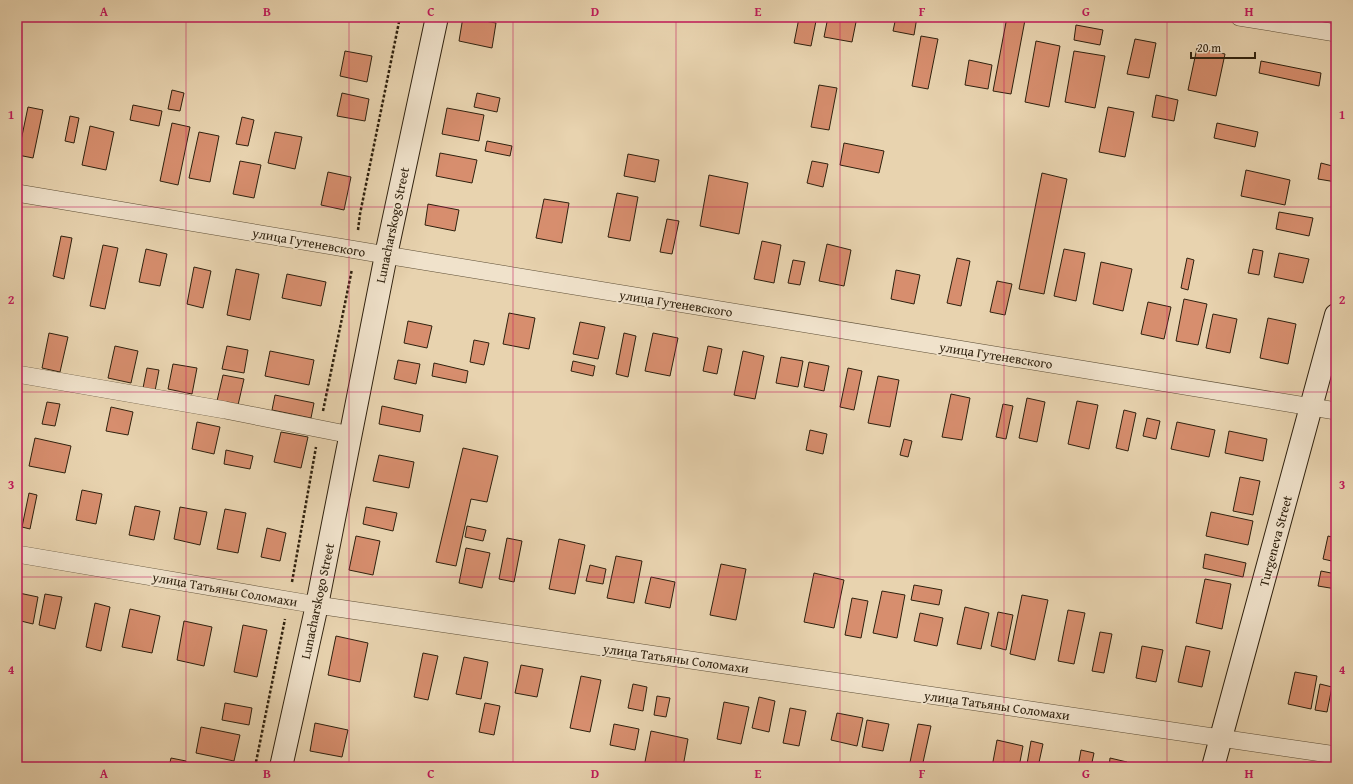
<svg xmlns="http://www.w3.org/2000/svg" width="1353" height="784" font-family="'Gentium Book Plus',serif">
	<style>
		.building { fill: #d78e6e; stroke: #2f210e }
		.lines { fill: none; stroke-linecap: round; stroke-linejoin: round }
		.street-casing { stroke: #5d4e36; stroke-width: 18 }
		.secondary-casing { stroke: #2f210e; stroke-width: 24 }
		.path { stroke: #2f210e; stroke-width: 2.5; stroke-dasharray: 3 2; stroke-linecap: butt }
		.street { stroke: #f0e2cb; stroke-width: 17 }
		.secondary { stroke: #f0e2cb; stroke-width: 22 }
		.grid { fill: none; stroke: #c2185b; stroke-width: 1; stroke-opacity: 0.55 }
		.labels { text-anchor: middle; stroke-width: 3.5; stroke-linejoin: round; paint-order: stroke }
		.street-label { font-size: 13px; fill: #2f210e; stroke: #f0e2cb }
		.neatline { fill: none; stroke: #c2185b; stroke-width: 1.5 }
		.grid-label { font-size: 13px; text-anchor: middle; font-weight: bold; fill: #c2185b }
	</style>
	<rect width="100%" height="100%" fill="#e8d3af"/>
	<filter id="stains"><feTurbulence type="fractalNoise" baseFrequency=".005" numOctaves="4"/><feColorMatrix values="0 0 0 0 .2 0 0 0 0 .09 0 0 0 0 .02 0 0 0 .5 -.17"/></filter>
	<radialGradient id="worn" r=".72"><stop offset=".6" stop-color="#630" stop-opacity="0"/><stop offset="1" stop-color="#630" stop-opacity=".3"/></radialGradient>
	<!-- building -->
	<path class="building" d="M463,17l33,6 -4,25 -33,-7z
		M576,17h22l-1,4z
		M828,17h29l-5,25 -28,-5z
		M896,17h21l-3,18 -21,-4z
		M1007,17l18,3 -14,74 -18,-3z
		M799,18l17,3 -5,25 -17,-3z
		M1076,25l27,5 -3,15 -26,-5z
		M921,36l17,3 -10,50 -16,-3z
		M1135,39l21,4 -7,35 -22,-4z
		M1036,41l24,5 -11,61 -24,-5z
		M1197,48l28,6 -9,42 -28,-6z
		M345,51l27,5 -5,26 -27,-6z
		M1074,51l31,5 -10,52 -30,-6z
		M969,60l23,5 -4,24 -23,-4z
		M1261,61l60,12 -2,13 -60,-13z
		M819,85l18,3 -8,42 -18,-3z
		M172,90l12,3 -4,18 -12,-2z
		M342,93l27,6 -4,22 -28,-5z
		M477,93l23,5 -3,14 -23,-5z
		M1156,95l22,5 -4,21 -22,-4z
		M133,105l29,6 -3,15 -29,-6z
		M28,107l15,3 -10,48 -15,-3z
		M1108,107l26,5 -9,45 -26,-5z
		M447,108l37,7 -5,26 -37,-7z
		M70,116l9,2 -5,25 -9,-2z
		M242,117l12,3 -6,26 -12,-2z
		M172,123l18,4 -12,58 -18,-4z
		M1217,123l41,9 -3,15 -41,-9z
		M90,126l24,6 -8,38 -24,-5z
		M199,132l20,4 -9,46 -21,-4z
		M275,132l27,5 -7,32 -27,-6z
		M487,141l25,5 -2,10 -25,-5z
		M844,143l40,8 -5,22 -39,-8z
		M440,153l37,7 -5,23 -36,-7z
		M628,154l31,6 -4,22 -31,-6z
		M240,161l21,4 -7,33 -21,-4z
		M812,161l16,3 -5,23 -16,-4z
		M1321,163l15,4v15l-18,-3z
		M1246,170l44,10 -5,25 -44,-9z
		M328,172l23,5 -7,33 -23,-5z
		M1042,173l25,6 -23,115 -25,-5z
		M709,175l39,8 -9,51 -39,-8z
		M617,193l21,4 -8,44 -22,-4z
		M544,199l25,4 -7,40 -26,-5z
		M428,204l31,6 -4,21 -30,-6z
		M1279,212l34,6 -4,18 -33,-7z
		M667,219l12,2 -7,33 -12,-2z
		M61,236l11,2 -8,41 -11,-3z
		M762,241l19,4 -7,38 -20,-4z
		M827,244l24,6 -7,36 -25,-5z
		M103,245l15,3 -13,61 -15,-3z
		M146,249l21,5 -7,32 -21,-4z
		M1064,249l21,4 -9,48 -22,-5z
		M1253,249l10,2 -4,24 -11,-2z
		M1279,253l30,6 -6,24 -29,-6z
		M957,258l13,3 -9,45 -14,-3z
		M1187,258l7,2 -6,30 -7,-2z
		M793,260l12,2 -5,23 -12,-2z
		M1101,262l31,7 -9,42 -30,-7z
		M194,267l17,4 -8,37 -16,-4z
		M236,269l23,5 -9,46 -23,-5z
		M896,270l24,5 -6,29 -23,-5z
		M287,274l39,8 -5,24 -39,-8z
		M997,281l15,3 -7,31 -15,-3z
		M1184,299l23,5 -9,41 -22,-4z
		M1148,302l23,5 -7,32 -23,-5z
		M509,313l26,5 -6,31 -26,-5z
		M1213,314l24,5 -7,34 -24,-5z
		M1268,318l28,6 -8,40 -28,-6z
		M408,321l24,5 -5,22 -23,-5z
		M580,322l25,5 -7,32 -25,-5z
		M49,333l19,4 -8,35 -18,-4z
		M624,333l12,3 -8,41 -12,-3z
		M653,333l25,5 -8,38 -25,-5z
		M474,340l15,3 -5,22 -14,-3z
		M115,346l23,5 -7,32 -23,-5z
		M227,346l21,4 -4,23 -22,-4z
		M708,346l14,3 -5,25 -14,-3z
		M270,351l44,9 -5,25 -44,-9z
		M743,351l21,5 -9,43 -21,-4z
		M781,357l22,4 -5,26 -22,-4z
		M398,360l22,4 -4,20 -22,-5z
		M573,361l22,5 -2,10 -22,-5z
		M809,362l20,4 -5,25 -20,-4z
		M434,363l34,8 -2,12 -34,-7z
		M173,364l24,4 -5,26 -24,-5z
		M147,368l12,2 -4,21 -12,-3z
		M848,368l14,3 -8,39 -14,-3z
		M223,375l21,4 -6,26 -21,-4z
		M878,376l21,4 -9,47 -22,-4z
		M951,394l19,4 -8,42 -20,-3z
		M275,395l39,8 -3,15 -39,-8z
		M1027,398l18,4 -8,40 -18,-4z
		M1077,401l21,4 -9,44 -21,-5z
		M47,402l13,2 -5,22 -13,-2z
		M1003,404l10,2 -7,33 -10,-2z
		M382,406l41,9 -3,17 -41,-8z
		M111,407l22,5 -5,23 -22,-4z
		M1124,410l12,3 -8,38 -12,-3z
		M1147,418l13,3 -4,18 -13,-3z
		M197,422l23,5 -6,27 -22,-5z
		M1177,422l38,8 -6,27 -38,-8z
		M810,430l17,4 -4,20 -17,-4z
		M1229,431l38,8 -4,22 -38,-8z
		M281,432l27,5 -7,31 -27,-6z
		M35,438l36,8 -6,27 -36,-7z
		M904,439l8,2 -4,16 -8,-2z
		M463,448l35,8 -11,46 -16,-3 -15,67 -20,-4z
		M226,450l27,6 -3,13 -26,-5z
		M379,455l35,7 -5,26 -36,-7z
		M1240,477l20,4 -7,34 -20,-4z
		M17,487l4,1 -4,20z
		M82,490l20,4 -6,30 -20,-4z
		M29,493l8,2 -7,34 -8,-2z
		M135,506l25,5 -6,29 -25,-5z
		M180,507l27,5 -7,33 -26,-6z
		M366,507l31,6 -4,18 -30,-7z
		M225,509l21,4 -8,40 -21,-4z
		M1211,512l42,9 -5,24 -42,-9z
		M467,526l19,4 -3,11 -18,-4z
		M267,528l19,5 -6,28 -19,-4z
		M356,536l24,5 -7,34 -24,-5z
		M1328,536l8,2v24l-13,-3z
		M507,538l15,3 -8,41 -15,-3z
		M559,539l26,6 -10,49 -26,-5z
		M466,548l24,5 -8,35 -23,-5z
		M1205,554l41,9 -3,14 -40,-9z
		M616,556l26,5 -8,42 -27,-5z
		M721,564l25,5 -10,51 -26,-5z
		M590,565l16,4 -3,15 -17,-3z
		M1321,571l15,3v15l-18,-3z
		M814,573l30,7 -10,48 -30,-6z
		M651,577l24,5 -5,26 -25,-5z
		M1205,579l26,5 -9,45 -26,-6z
		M914,585l28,5 -3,15 -28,-5z
		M882,591l23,4 -8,43 -24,-5z
		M19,593l19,4 -5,27 -16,-4z
		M45,594l17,3 -7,32 -16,-4z
		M1022,595l26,5 -13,60 -25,-6z
		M852,598l16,3 -7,37 -16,-3z
		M95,603l15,4 -9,44 -15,-4z
		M965,607l24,6 -8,36 -24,-5z
		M130,609l30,7 -8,37 -30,-6z
		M1068,610l17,3 -11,51 -16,-3z
		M998,612l15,3 -7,35 -15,-4z
		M920,613l23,5 -6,28 -23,-5z
		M1336,616v16h-3z
		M184,621l28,6 -8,39 -27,-6z
		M243,625l24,5 -10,47 -23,-5z
		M1100,632l12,2 -8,39 -12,-2z
		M336,636l32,7 -8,39 -32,-7z
		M1142,646l21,4 -7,32 -20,-4z
		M1186,646l24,5 -8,36 -24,-5z
		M423,653l15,3 -10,44 -14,-3z
		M464,657l24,5 -7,37 -25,-5z
		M521,665l22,4 -6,28 -22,-4z
		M1295,672l22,4 -6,33 -23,-5z
		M581,676l20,4 -11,52 -20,-4z
		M633,684l14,3 -4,24 -15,-3z
		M1320,684l12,3 -5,25 -12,-2z
		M657,696l13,2 -4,19 -12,-2z
		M759,697l16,4 -6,31 -17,-4z
		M724,702l25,5 -8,37 -24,-5z
		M225,703l27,5 -3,17 -27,-5z
		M485,703l15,3 -6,29 -15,-3z
		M790,708l16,3 -7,35 -16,-3z
		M837,713l26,5 -6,28 -26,-6z
		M867,720l22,4 -6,27 -21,-4z
		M315,723l33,7 -6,27 -32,-6z
		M614,724l25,5 -4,21 -25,-5z
		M918,724l13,2 -9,41h-13z
		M201,727l39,8 -6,26 -38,-8z
		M651,731l37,8 -5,28h-39z
		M997,740l26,6 -4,21h-27z
		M1031,741l12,3 -5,23 -11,-3z
		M1081,750l13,3 -3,14h-13z
		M171,758l15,3 -1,6h-16z
		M1110,758l17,4 -1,5h-17z
		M1154,763l20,4h-20z"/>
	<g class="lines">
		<defs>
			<path id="street" d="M1239,17l97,16
				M17,193l369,62 950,156
				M17,374l208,36 126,25
				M17,554l300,51 1019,150"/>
			<path id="secondary" d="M281,767l36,-162 69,-350 51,-238
				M1213,767l123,-452"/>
		</defs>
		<!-- street casing -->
		<use href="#street" class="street-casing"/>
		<!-- secondary casing -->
		<use href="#secondary" class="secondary-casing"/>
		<!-- path -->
		<path class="path" d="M358,230l2,-16 40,-197
			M323,411l29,-142
			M292,582l24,-135
			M255,767l30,-148"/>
		<!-- street -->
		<use href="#street" class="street"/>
		<!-- secondary -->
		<use href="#secondary" class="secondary"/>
	</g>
	<!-- grid -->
	<path class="grid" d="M186,17v750M349,17v750M513,17v750M676,17v750M840,17v750M1004,17v750M1167,17v750M17,207h1319M17,392h1319M17,577h1319"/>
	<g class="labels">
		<!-- street labels -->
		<g class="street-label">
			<text transform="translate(392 225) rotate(-78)" y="5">Lunacharskogo Street</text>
			<text transform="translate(309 242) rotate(10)" y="5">улица Гутеневского</text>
			<text transform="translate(676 303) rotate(9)" y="5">улица Гутеневского</text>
			<text transform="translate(996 355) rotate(9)" y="5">улица Гутеневского</text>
			<text transform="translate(1275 541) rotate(-75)" y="5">Turgeneva Street</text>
			<text transform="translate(225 589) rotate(10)" y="5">улица Татьяны Соломахи</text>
			<text transform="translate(317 601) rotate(-78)" y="5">Lunacharskogo Street</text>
			<text transform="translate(676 658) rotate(8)" y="5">улица Татьяны Соломахи</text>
			<text transform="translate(997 705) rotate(8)" y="5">улица Татьяны Соломахи</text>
		</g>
	</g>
	<!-- margin -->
	<rect width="1353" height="784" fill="none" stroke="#e8d3af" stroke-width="44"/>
	<!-- scale -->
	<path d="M1191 52v6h64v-6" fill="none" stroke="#2f210e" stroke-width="2"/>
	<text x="1197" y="52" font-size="12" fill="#2f210e" stroke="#f0e2cb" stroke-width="3" paint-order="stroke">20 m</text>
	<rect x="22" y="22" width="1309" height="740" class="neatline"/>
	<g class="grid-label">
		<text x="104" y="16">A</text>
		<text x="267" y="16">B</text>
		<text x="431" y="16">C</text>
		<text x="595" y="16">D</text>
		<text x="758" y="16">E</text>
		<text x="922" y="16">F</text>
		<text x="1086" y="16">G</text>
		<text x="1249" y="16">H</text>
		<text x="11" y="119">1</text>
		<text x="1342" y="119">1</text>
		<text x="11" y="304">2</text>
		<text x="1342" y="304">2</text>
		<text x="11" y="489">3</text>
		<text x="1342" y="489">3</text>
		<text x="11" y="674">4</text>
		<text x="1342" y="674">4</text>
		<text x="104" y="778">A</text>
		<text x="267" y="778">B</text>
		<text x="431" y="778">C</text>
		<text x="595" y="778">D</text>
		<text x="758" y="778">E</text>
		<text x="922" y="778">F</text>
		<text x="1086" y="778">G</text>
		<text x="1249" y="778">H</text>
	</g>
	<rect width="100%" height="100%" filter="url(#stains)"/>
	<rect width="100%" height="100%" fill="url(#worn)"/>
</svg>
